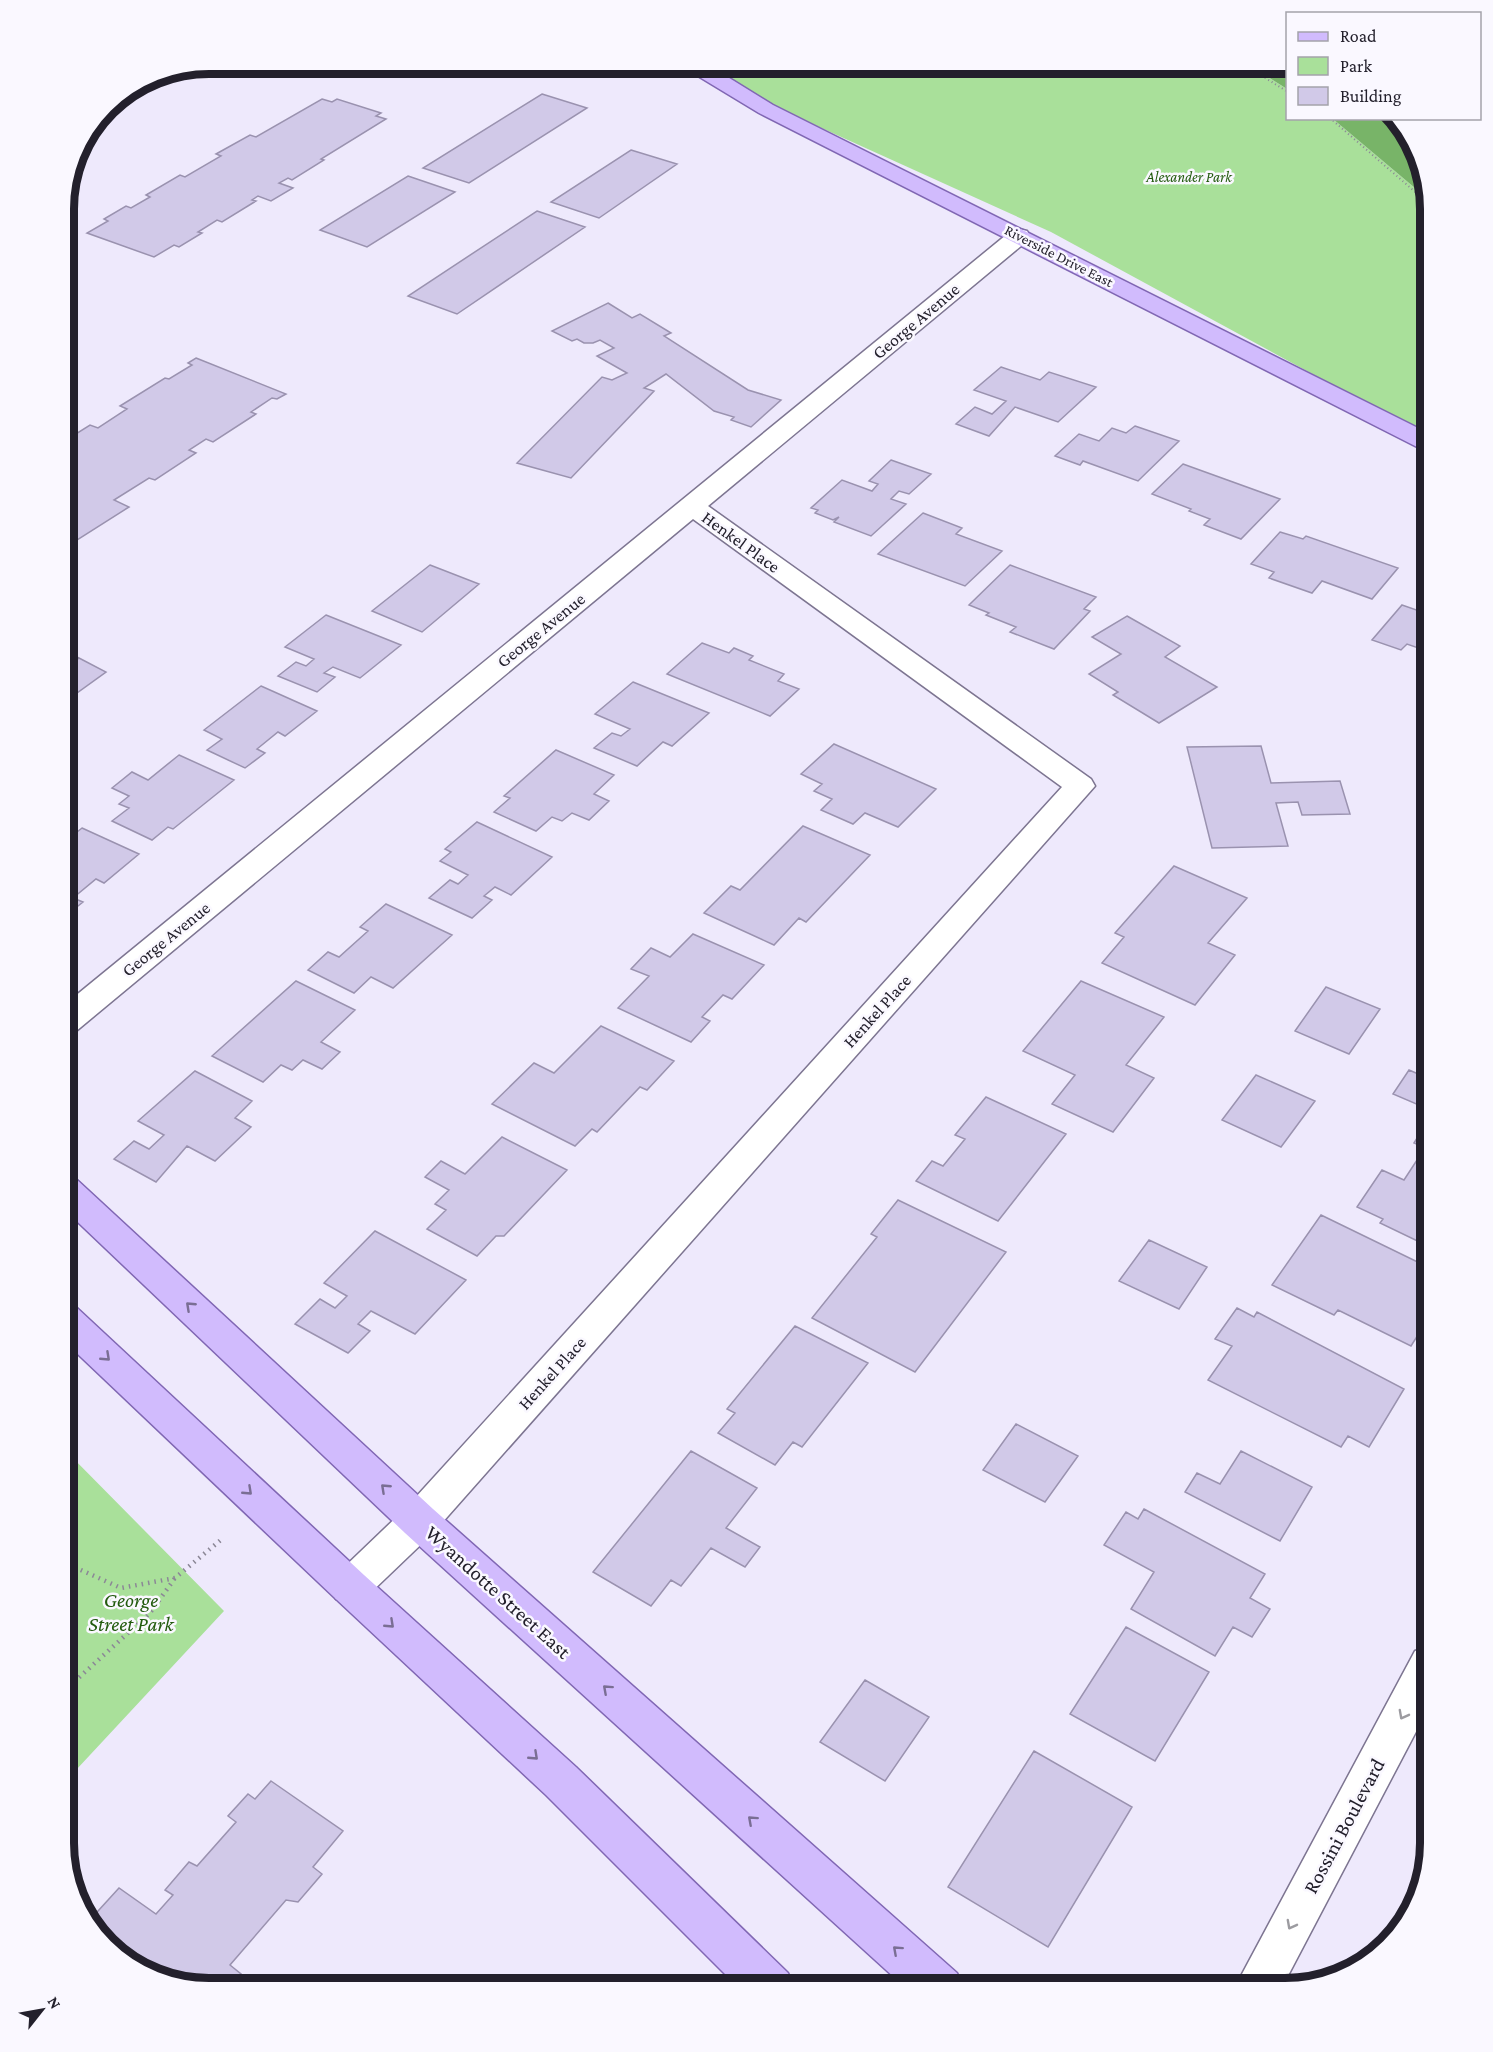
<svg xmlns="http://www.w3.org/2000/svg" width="1493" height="2052" font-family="'Crimson Pro',serif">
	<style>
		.green { fill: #a9e09a }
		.water { fill: #78b468 }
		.building { fill: #d1c9e8; stroke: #9a92af; stroke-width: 1.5 }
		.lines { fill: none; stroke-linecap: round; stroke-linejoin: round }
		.minor-casing { stroke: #7d7591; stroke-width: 3 }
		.major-casing { stroke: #8067b3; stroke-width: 3 }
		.path-far1 { stroke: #8b8796; stroke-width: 2; stroke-dasharray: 1 3; stroke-linecap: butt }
		.path { stroke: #8b8796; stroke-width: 4.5; stroke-dasharray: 1.5 5; stroke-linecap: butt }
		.minor { fill: #fff; fill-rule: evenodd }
		.major { fill: #d1bbfd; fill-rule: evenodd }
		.oneway { stroke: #7a6e94 }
		.oneway2 { stroke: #9c9ba0 }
		.labels { text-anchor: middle; stroke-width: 5; stroke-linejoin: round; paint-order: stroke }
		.far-park-label { font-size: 15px; font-style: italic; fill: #225b0e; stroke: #faf8ff }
		.far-street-label { font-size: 15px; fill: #23202c; stroke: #faf8ff }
		.street-label { font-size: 18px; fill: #23202c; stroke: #faf8ff }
		.near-street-label { font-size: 21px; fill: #23202c; stroke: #faf8ff }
		.near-park-label { font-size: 21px; font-style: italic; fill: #225b0e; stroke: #faf8ff }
		.rim { fill: none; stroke: #23202c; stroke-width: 8 }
	</style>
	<rect width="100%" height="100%" fill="#eee9fc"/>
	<!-- green -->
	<path class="green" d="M703,63h543l41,26 1,29 45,1 95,80 2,9v225l-77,-37 -302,-164 -276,-125z
		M63,1448l161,163 -161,173z"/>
	<!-- water -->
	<path class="water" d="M1246,63h41v26z
		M1333,119h61l16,16 18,64z"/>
	<!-- building -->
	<path class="building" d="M542,94l45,14 -118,75 -46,-15z
		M322,99l10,3 5,-3 44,14 -5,3 10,3 -65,40 3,1 -32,20 -4,-2 -9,5 14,5 -22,13 -13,-5 -6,4 4,1 -34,21 -5,-2 -19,12 4,1 -23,14 -5,-2 -20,12 -67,-24 21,-12 -4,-2 22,-13 5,2 19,-11 -4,-2 34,-20 5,2 36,-21 -5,-2 34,-19 6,2z
		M631,150l46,14 -78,54 -48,-16z
		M408,176l47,16 -88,55 -47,-17z
		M537,211l48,16 -128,87 -49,-18z
		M608,303l24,15 8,-4 31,19 -7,3 84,54 33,10 -30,27 -20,-7 3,-3 -20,-6 -48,-37 -22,14 10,3 -83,87 -54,-15 85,-86 10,3 15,-7 -30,-17 17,-8 -14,-8 -7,3h-9l-7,-4 -5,2 -20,-10z
		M196,358l90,36 -9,5 -5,-1 -21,14 5,2 -43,28 -7,-3 -17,11 7,3 -41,27 -6,-2 -35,22 15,7 -66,42v-107l27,-17 8,3 29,-19 -7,-3 45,-28 4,1 23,-14 -4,-2z
		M1001,367l39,13 9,-8 47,15 -38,35 -43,-15 -26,29 -33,-12 19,-17 17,7 14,-13 -32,-11z
		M1135,426l44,15 -41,40 -55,-20 -3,4 -25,-9 24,-22 20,7 13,-13 14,5z
		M891,460l40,14 -22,20 -10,-3 -8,8 15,5 -35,32 -37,-14 5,-5 -6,3 -18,-7 3,-3 -7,-2 31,-28 30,11 6,-7 -9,-3z
		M1183,464l97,35 -39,40 -37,-14 6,-6 -21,-8 2,-2 -39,-15z
		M923,513l39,15 -6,6 46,17 -37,35 -87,-32z
		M1280,532l23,7 3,-3 92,32 -26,31 -50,-18 -10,12 -43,-15 5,-6 -23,-8z
		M430,565l49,19 -57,48 -50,-21z
		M1010,565l86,32 -12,12 6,2 -36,38 -44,-17 6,-5 -30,-12 3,-2 -20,-8z
		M1402,605l20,7 3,-3 5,2v41l-23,-8 -6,6 -29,-10z
		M326,615l75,30 -41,33 -27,-11 -9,6 11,4 -18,15 -39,-16 18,-14 10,4 8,-7 -29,-12z
		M1127,616l53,30 -15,11 52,30 -58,36 -46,-28 5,-3 -29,-18 32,-20 -29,-17z
		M702,643l27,10 5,-5 19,8 -4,4 35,14 -6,7 21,8 -29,27 -103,-42z
		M63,649l16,9 -16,11z
		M79,658l27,14 -43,31v-34z
		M633,682l76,31 -37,33 -9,-4 -26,24 -43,-18 18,-15 9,3 9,-7 -35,-15z
		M261,686l56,25 -32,25 -7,-4 -21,17 8,4 -20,15 -38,-18 15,-11 -18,-9z
		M834,744l102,45 -38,38 -33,-14 -12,11 -32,-14 11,-11 -18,-8 8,-7 -21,-10z
		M1261,746l10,37 69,-2 10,33 -48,1 -4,-13 -22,1 12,43 -76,2 -25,-101z
		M556,750l58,25 -20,19 15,7 -20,19 -17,-7 -10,8 -10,-4 -16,14 -42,-19 16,-14 -6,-2z
		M179,755l55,25 -61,49 -5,-2 -16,13 -40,-19 17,-13 -10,-4 10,-8 -17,-8 20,-16 16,8z
		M477,822l75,35 -41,38 -16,-8 -11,9 8,4 -20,18 -43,-20 21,-18 8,4 10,-9 -28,-14 11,-9 -6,-3z
		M803,826l67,29 -64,67 -7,-4 -25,27 -70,-32 27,-27 9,4z
		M82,828l57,26 -35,29 -8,-4 -23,19 10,4 -20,16v-80l4,2z
		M1174,866l73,32 -39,45 27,12 -40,50 -93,-42 22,-26 -9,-4z
		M386,904l66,31 -59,53 -22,-11 -17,16 -46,-23 20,-18 11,5 29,-26 -8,-4z
		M693,934l71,31 -32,34 -9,-4 -21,22 8,4 -19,21 -73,-34 31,-32 -18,-7 20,-21 19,9z
		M296,981l59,29 -34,32 19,10 -18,17 -19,-9 -11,10 -11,-5 -18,17 -51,-26z
		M1081,981l83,36 -38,48 28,13 -41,54 -61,-28 23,-29 -52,-24z
		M1326,987l54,22 -31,45 -54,-23z
		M601,1026l73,35 -27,29 -7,-3 -43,45 -5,-3 -17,17 -83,-42 42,-41 20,10z
		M1409,1070l21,9v71l-16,-7 15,-24 -8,-4 5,-7 -33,-14z
		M195,1071l57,30 -17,17 16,9 -36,34 -28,-15 -31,36 -42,-23 20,-18 15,8 15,-14 -26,-14z
		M1256,1075l59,26 -34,46 -59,-27z
		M986,1097l80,37 -68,87 -82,-40 16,-20 11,5 22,-27 -10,-4z
		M502,1137l65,33 -63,66h-8l-19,20 -50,-27 19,-19 -11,-6 14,-14 -24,-13 16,-16 24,13z
		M1419,1157l11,4v86l-50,-24 3,-4 -26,-12 25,-37 22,10z
		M898,1200l108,52 -91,120 -103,-54 65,-81 -6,-3z
		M1321,1215l109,53v48l-19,30 -73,-36 -4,5 -62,-30z
		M375,1231l91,49 -51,54 -44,-23 -13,13 12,7 -22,22 -53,-29 25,-25 15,9 12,-12 -23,-13z
		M1149,1240l58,27 -28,42 -60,-28z
		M1237,1308l17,9 3,-5 147,77 -35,58 -21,-11 -7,11 -133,-67 24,-34 -17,-7z
		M795,1326l73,37 -66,84 -9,-5 -18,23 -57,-32 17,-20 -8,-4z
		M1016,1424l62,32 -33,46 -62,-32z
		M691,1451l66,37 -31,40 34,19 -15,20 -34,-19 -30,38 -10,-6 -20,26 -58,-34z
		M1241,1451l71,36 -32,54 -95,-49 12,-19 23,11z
		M1144,1509l121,65 -15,24 20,11 -18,28 -19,-10 -18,29 -84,-47 23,-37 -50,-27 22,-33 12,7z
		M1126,1627l83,45 -54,89 -85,-47z
		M865,1680l64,37 -44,64 -65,-39z
		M1034,1751l98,56 -84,140 -100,-60z
		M271,1781l72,50 -30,36 9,7 -24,28 -12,-2 -56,65 11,9 -11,15h-31l-64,-20 -14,-14 3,-3 -36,-30 31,-34 37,26 17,-19 -8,-5 24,-28 8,4 39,-44 -8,-6 20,-22 7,5z"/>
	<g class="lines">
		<defs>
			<path id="minor" d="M1019,229l8,2 3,5 -3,5 -319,265 383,273 4,7 -662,747 -69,66 -14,5 -14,-5 -6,-12 6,-12 69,-66 657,-722 -369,-268 -618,513 -12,4v-30l948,-775z
				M1430,1646v59l-149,284h-47l181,-338z"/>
			<path id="major" d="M680,63h25l68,42 657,329v18l-9,-3 -662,-336 -76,-46z
				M63,1174l12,4 358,331 524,464 7,16h-57l-502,-456 -342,-325z
				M63,1303l13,4 288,268 212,192 212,206 7,16h-55l-194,-194 -210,-196 -273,-259z"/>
		</defs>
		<!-- minor casing -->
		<use href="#minor" class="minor-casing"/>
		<!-- major casing -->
		<use href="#major" class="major-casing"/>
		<!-- path-far1 -->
		<path class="path-far1" d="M1241,63l47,29
			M1330,118l99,86"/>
		<!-- path -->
		<path class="path" d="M63,1562l58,26 54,-10 47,-39
			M63,1688l11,-6 76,-69 25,-35"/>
		<!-- minor -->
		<use href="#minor" class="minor"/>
		<!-- major -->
		<use href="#major" class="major"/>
	</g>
	<!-- one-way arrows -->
	<defs><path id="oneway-chevron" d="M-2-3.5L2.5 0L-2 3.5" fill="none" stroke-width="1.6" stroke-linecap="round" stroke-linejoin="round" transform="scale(1.5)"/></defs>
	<g class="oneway">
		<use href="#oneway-chevron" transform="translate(190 1306) rotate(-137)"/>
		<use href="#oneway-chevron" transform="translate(106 1357) rotate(43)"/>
		<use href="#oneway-chevron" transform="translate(385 1488) rotate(-137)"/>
		<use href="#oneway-chevron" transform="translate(248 1491) rotate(43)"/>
		<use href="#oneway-chevron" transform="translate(390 1624) rotate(43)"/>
		<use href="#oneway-chevron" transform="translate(607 1689) rotate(-138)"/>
		<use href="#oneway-chevron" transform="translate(534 1756) rotate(43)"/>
		<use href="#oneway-chevron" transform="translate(752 1820) rotate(-138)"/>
		<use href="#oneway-chevron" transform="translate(897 1950) rotate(-138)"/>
	</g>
	<g class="oneway2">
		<use href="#oneway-chevron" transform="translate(1403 1715) rotate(118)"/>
		<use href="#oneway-chevron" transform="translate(1291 1925) rotate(118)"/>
	</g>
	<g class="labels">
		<!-- far-park labels -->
		<g class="far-park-label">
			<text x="1189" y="182">Alexander Park</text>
		</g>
		<!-- far-street labels -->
		<g class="far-street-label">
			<text transform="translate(1059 256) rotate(27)" y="5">Riverside Drive East</text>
		</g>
		<!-- street labels -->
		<g class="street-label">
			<text transform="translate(916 321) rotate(-40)" y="6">George Avenue</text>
			<text transform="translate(741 542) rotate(36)" y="6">Henkel Place</text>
			<text transform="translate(541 630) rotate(-39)" y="6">George Avenue</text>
			<text transform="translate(166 939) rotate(-39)" y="6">George Avenue</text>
			<text transform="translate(877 1011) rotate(-48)" y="6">Henkel Place</text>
			<text transform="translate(552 1373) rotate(-48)" y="6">Henkel Place</text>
		</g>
		<!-- near-street labels -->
		<g class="near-street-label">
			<text transform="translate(498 1592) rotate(42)" y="7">Wyandotte Street East</text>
			<text transform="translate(1344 1826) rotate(-62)" y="7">Rossini Boulevard</text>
		</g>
		<!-- near-park labels -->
		<g class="near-park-label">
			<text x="131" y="1607">George<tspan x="131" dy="24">Street Park</tspan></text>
		</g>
	</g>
	<!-- crop -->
	<path d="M0 0H1493V2052H0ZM209 74H1285A135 135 0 0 1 1420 209V1843A135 135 0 0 1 1285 1978H209A135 135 0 0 1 74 1843V209A135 135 0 0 1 209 74Z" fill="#faf8ff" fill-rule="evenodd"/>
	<path class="rim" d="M209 74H1285A135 135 0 0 1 1420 209V1843A135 135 0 0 1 1285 1978H209A135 135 0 0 1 74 1843V209A135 135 0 0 1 209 74Z"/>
	<!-- legend -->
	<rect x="1286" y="12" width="195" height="108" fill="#faf8ff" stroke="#a4a2ab" stroke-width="1.5"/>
	<rect x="1298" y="32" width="30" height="9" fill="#d1bbfd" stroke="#a4a2ab" stroke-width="1.5"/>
	<text x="1340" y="42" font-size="18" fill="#23202c">Road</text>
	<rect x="1298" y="57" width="30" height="18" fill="#a9e09a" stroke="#a4a2ab" stroke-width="1.5"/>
	<text x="1340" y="72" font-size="18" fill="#23202c">Park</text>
	<rect x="1298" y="87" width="30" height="18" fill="#d1c9e8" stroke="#a4a2ab" stroke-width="1.5"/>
	<text x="1340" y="102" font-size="18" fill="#23202c">Building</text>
	<!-- north arrow -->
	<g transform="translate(42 2010) rotate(59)" stroke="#faf8ff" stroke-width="4.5" paint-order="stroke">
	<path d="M0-4.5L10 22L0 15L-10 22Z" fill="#23202c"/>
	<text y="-9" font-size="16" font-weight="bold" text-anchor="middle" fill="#23202c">N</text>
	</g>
</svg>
